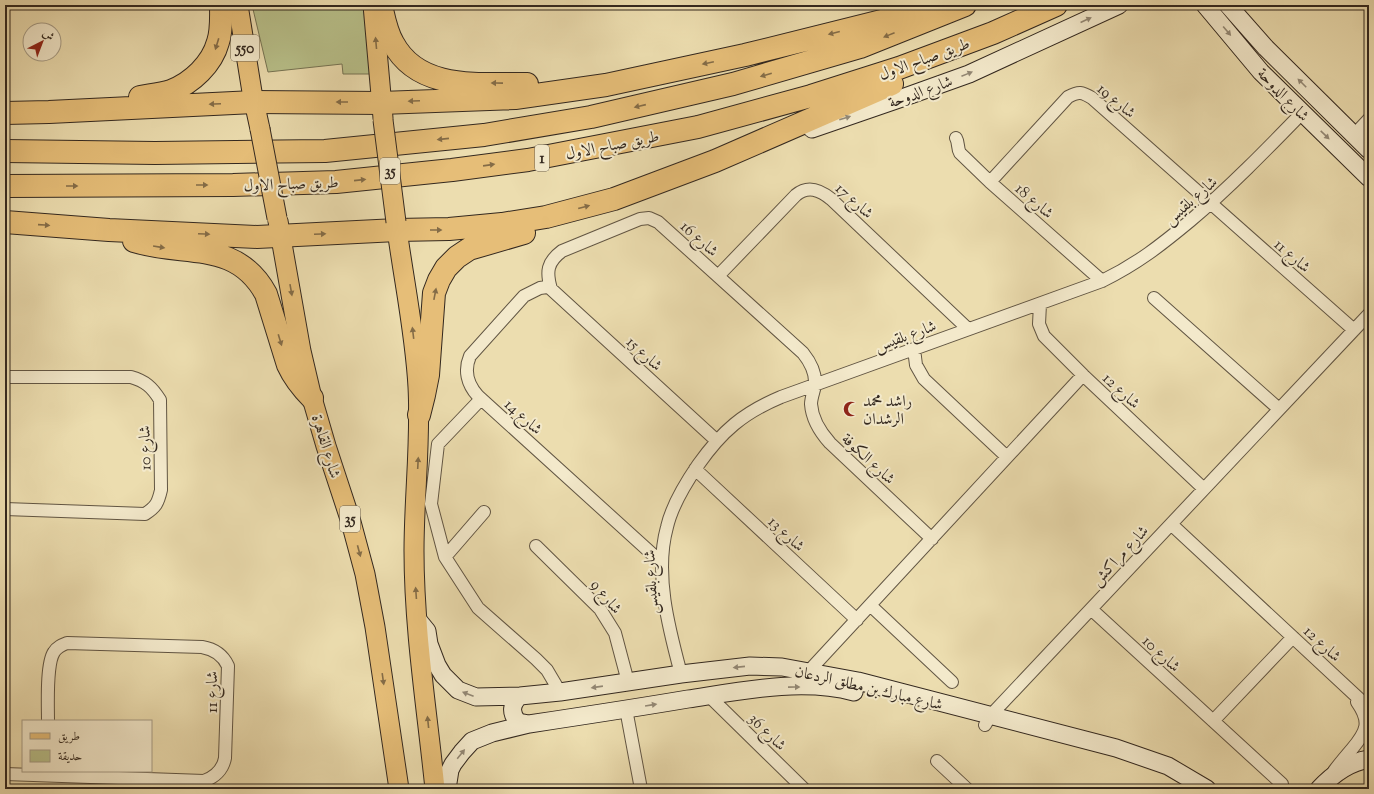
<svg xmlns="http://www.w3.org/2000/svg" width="1374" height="794" font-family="'Sorts Mill Goudy',Amiri,serif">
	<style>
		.green { fill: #b8c08a; stroke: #767454 }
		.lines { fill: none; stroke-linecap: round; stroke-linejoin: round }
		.street-casing { stroke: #615543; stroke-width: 14 }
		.secondary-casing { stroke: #33281f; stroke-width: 19 }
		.primary-casing { stroke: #33281f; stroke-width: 21 }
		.highway-casing { stroke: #33281f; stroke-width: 24 }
		.street { stroke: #f3e9cb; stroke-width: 12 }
		.secondary { stroke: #f3e9cb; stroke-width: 17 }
		.primary { stroke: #e6be78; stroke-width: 19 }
		.highway { stroke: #e6be78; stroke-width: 22 }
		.primary-bridge-casing { stroke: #33281f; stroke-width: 21; stroke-linecap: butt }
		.primary-bridge { stroke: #e6be78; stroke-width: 19 }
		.oneway { fill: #938875 }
		.oneway2 { fill: #846c47 }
		.labels { text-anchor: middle; stroke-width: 4; stroke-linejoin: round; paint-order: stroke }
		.shield { fill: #f3e9cb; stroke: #6d6253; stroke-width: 1 }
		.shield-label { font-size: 15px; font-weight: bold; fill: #33281f }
		.street-label { font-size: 16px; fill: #33281f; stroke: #f3e9cb }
		.poi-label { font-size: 16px; fill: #33281f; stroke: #f3e9cb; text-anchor: start }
	</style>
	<rect width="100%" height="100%" fill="#ecddaf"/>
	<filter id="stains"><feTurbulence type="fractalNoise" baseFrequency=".005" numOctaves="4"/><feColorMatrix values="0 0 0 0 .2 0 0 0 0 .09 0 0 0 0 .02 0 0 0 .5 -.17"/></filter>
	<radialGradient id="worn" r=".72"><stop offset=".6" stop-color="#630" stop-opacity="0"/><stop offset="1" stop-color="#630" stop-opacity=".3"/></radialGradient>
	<!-- green -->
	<path class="green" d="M252,5h116l4,69h-29l-1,-10 -74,8z"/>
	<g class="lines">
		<defs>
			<path id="street" d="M1354,135l15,-16
				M956,138c3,5 1,10 4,15l30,29 112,99
				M990,182l78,-85c11,-6 14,-5 24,1l262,232
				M718,276l78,-81c12,-10 24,-5 35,4l137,130
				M551,289c-5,-17 -4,-27 11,-38l78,-32 9,-1 9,4 145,131c8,10 13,20 12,32 -1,6 -4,13 -4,19 1,15 10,29 19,39l102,96
				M1154,298l125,111
				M1040,304l-1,20 5,12 39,39 121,114
				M914,349l2,16 8,14 83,78
				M5,377h126c14,4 21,10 29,23l1,90c-3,13 -5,17 -16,24l-140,-5
				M481,399l-43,45 -7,60 14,53 33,51 58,51 11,11 13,22
				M695,469l162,151
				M1171,524l198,184
				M536,546l64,63 15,24 13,49
				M445,557l39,-45
				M662,563l-184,-167c-11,-12 -14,-26 -8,-40l54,-60 16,-8 7,-1 4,2 166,152
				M870,605l82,77
				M1091,609l191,175
				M808,672l275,-297
				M681,674c-12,-45 -27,-100 -14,-147 5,-22 18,-43 31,-62 24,-34 45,-52 83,-68l321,-116c35,-17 59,-36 88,-60 40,-34 76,-71 112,-108
				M709,696l95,93
				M626,709l15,80
				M1213,721l80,-84
				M985,725l6,-10 378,-401
				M937,761l30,28
				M1334,771c6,-8 12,-15 18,-22 15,-18 19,-27 5,-47
				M5,774l199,7c11,-4 19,-12 21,-23l3,-92c-5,-11 -14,-17 -26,-19l-135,-4c-5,2 -10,4 -13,9 -8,12 -6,53 -6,69"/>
			<path id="secondary" d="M1205,5l56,67 108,106
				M1228,5l38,43 103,102
				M812,129l90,-31 67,-24 150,-69
				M418,620l9,11 2,13 8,21 6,10 15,15 18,7 44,-1 40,-4 121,-18 69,-8 32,1 76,14 258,67 52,18 39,23
				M520,696c-9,8 -10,17 -2,26l11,2
				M447,789l3,-19 3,-6 9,-12 10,-11 20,-8 37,-9c53,-8 106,-16 159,-25 52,-8 114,-21 166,-7
				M1319,789c13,-14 31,-27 50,-30"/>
			<path id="primary" d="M238,5l14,87 8,37
				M373,5l10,113
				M278,221l23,130 11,47 14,48 25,76 14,52 10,53 24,162
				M396,222c7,55 19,109 22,165 3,55 -4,109 -4,164 0,79 13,159 21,238"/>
			<path id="highway" d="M381,5c3,13 5,26 12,38 26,49 88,40 134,41
				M140,97c11,-2 21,-3 31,-6 21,-8 41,-27 47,-49 4,-12 3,-25 3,-37
				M5,113l44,-1 205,-10 127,1 134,-5 91,-13 139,-30 169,-42
				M5,151l150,2 170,-2 159,-16 107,-18 142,-33 127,-37 105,-42
				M5,186l228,-1 103,-3 116,-12 76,-10 170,-33 113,-31 88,-28 94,-35 63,-28
				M5,222l104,8 148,7 140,-7 52,-1 53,-5 44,-7 68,-18 101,-38 177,-77
				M134,241c51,16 102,-2 132,53l22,71c6,13 14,23 24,33
				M419,415l5,-20 4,-20 6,-82 5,-13 7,-12 11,-11 12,-8 55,-16"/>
		</defs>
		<!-- street casing -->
		<use href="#street" class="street-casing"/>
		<!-- secondary casing -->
		<use href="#secondary" class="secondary-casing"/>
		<!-- primary casing -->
		<use href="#primary" class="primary-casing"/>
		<!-- highway casing -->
		<use href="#highway" class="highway-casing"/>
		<!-- street -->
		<use href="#street" class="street"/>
		<!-- secondary -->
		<use href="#secondary" class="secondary"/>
		<!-- primary -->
		<use href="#primary" class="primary"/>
		<!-- highway -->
		<use href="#highway" class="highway"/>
		<defs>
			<path id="primary-bridge" d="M383,120l13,102
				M260,129l17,89"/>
		</defs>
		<!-- primary-bridge casing -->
		<use href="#primary-bridge" class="primary-bridge-casing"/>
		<!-- primary-bridge -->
		<use href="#primary-bridge" class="primary-bridge"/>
	</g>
	<!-- one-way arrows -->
	<defs><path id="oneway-solid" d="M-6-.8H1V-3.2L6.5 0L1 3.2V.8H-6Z"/></defs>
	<g class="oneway">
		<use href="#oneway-solid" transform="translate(1086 20) rotate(-25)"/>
		<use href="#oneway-solid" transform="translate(1227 31) rotate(50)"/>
		<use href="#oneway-solid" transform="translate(967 74) rotate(-22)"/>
		<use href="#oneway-solid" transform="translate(1302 83) rotate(-135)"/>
		<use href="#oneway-solid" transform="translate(845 118) rotate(-18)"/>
		<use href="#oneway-solid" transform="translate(1325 135) rotate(44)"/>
		<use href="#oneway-solid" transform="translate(739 667) rotate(174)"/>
		<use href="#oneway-solid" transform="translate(597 687) rotate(172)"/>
		<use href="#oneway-solid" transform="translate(794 687) rotate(-1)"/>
		<use href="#oneway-solid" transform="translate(468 694) rotate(-159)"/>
		<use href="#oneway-solid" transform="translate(651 705) rotate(-9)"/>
		<use href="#oneway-solid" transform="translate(461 754) rotate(-51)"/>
	</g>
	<g class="oneway2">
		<use href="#oneway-solid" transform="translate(834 33) rotate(166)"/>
		<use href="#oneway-solid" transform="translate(889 35) rotate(158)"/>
		<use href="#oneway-solid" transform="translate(376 43) rotate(-95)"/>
		<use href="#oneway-solid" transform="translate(217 44) rotate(107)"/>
		<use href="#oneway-solid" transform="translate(708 63) rotate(168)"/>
		<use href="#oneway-solid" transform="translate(766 75) rotate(164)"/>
		<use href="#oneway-solid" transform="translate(497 83) rotate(-179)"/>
		<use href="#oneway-solid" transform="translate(414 101) rotate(178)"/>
		<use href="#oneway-solid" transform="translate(342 102) rotate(-180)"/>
		<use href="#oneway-solid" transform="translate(215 104) rotate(177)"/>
		<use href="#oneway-solid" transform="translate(640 106) rotate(167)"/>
		<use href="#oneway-solid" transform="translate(443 139) rotate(174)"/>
		<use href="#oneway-solid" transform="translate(489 165) rotate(-8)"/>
		<use href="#oneway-solid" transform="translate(360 180) rotate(-6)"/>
		<use href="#oneway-solid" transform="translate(202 185)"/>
		<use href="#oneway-solid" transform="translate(72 186)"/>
		<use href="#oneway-solid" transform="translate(584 207) rotate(-15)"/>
		<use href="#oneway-solid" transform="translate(44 225) rotate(4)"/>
		<use href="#oneway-solid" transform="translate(436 230)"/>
		<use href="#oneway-solid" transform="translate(204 234) rotate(3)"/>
		<use href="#oneway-solid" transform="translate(320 234) rotate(-3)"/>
		<use href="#oneway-solid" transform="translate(159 247) rotate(9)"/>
		<use href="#oneway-solid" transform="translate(291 290) rotate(80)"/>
		<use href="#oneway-solid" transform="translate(435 294) rotate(-79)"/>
		<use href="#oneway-solid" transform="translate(413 333) rotate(-97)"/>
		<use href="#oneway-solid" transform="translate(280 340) rotate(73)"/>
		<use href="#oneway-solid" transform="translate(418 463) rotate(-87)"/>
		<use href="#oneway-solid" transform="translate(359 551) rotate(75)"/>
		<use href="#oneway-solid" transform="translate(416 593) rotate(-94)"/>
		<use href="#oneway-solid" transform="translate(383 679) rotate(82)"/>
		<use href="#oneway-solid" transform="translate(428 722) rotate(-96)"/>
	</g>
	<!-- icons -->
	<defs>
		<symbol id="mosque-bare" viewBox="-9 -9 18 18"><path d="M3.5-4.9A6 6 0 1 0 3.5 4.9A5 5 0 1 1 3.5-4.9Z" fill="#8f2418" stroke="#f3e9cb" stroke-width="2.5" paint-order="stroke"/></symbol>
	</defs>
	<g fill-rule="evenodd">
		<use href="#mosque-bare" x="840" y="398" width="22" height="22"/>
	</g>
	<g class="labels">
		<!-- shield labels -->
		<g class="shield">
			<rect x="231" y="35" width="28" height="26" rx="3"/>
			<rect x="535" y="145" width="14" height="26" rx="3"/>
			<rect x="380" y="158" width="20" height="26" rx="3"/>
			<rect x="340" y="506" width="20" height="26" rx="3"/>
		</g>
		<g class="shield-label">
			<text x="245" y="53">550</text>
			<text x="542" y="163">1</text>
			<text x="390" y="176">35</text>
			<text x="350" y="524">35</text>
		</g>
		<!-- street labels -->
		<g class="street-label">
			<text transform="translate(924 58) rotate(-20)" y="6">طريق صباح الاول</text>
			<text transform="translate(920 91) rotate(-20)" y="6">شارع الدوحة</text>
			<text transform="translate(1284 94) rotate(46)" y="6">شارع الدوحة</text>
			<text transform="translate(1117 100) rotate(40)" y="6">شارع 19</text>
			<text transform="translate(612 144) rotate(-11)" y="6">طريق صباح الاول</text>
			<text transform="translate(291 183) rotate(-2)" y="6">طريق صباح الاول</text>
			<text transform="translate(855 200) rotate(42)" y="6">شارع 17</text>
			<text transform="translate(1035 200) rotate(41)" y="6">شارع 18</text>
			<text transform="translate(1190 200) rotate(-41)" y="6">شارع بلقيس</text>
			<text transform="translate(700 238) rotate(42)" y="6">شارع 16</text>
			<text transform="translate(1293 255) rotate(41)" y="6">شارع 11</text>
			<text transform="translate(905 335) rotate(-20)" y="6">شارع بلقيس</text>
			<text transform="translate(645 353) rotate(43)" y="6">شارع 15</text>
			<text transform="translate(1122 390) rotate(43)" y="6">شارع 12</text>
			<text transform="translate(524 416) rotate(42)" y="6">شارع 14</text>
			<text transform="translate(327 446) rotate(73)" y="6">شارع القاهرة</text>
			<text transform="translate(144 448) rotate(-91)" y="6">شارع 10</text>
			<text transform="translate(869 458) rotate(43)" y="6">شارع الكوفة</text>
			<text transform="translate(787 533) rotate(43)" y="6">شارع 13</text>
			<text transform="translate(1119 555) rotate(-47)" y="6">شارع مراكش</text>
			<text transform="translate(650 582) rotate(-93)" y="6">شارع بلقيس</text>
			<text transform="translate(607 596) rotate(51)" y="6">شارع 9</text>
			<text transform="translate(1323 643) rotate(43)" y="6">شارع 12</text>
			<text transform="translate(1162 653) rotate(43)" y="6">شارع 10</text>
			<text transform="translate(869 687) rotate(13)" y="6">شارع مبارك بن مطلق الردعان</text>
			<text transform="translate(211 692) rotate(-90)" y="6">شارع 11</text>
			<text transform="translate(768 731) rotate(45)" y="6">شارع 36</text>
		</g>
		<!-- poi labels -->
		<g class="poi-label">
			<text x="863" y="406">راشد محمد<tspan x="863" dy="18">الرشدان</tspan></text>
		</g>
	</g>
	<!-- margin -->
	<rect width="1374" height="794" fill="none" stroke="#ecddaf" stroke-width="20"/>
	<rect x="6" y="6" width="1362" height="782" fill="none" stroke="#33281f" stroke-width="2"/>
	<rect x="10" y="10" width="1354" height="774" fill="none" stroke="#33281f"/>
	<!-- legend -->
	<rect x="22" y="720" width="130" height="52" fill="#f3e9cb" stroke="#a69c86"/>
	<rect x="30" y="733" width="20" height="6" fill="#e6be78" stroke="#a69c86"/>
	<text x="58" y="740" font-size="12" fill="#33281f">طريق</text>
	<rect x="30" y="750" width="20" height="12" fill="#b8c08a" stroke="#a69c86"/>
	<text x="58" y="760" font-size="12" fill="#33281f">حديقة</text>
	<!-- north arrow -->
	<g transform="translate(42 42) rotate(42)"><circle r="19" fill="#f3e9cb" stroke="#a69c86"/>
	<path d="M0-3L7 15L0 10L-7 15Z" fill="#8f2418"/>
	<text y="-6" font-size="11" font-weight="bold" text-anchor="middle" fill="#33281f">ش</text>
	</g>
	<rect width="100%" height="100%" filter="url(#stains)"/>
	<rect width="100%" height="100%" fill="url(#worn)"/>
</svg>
